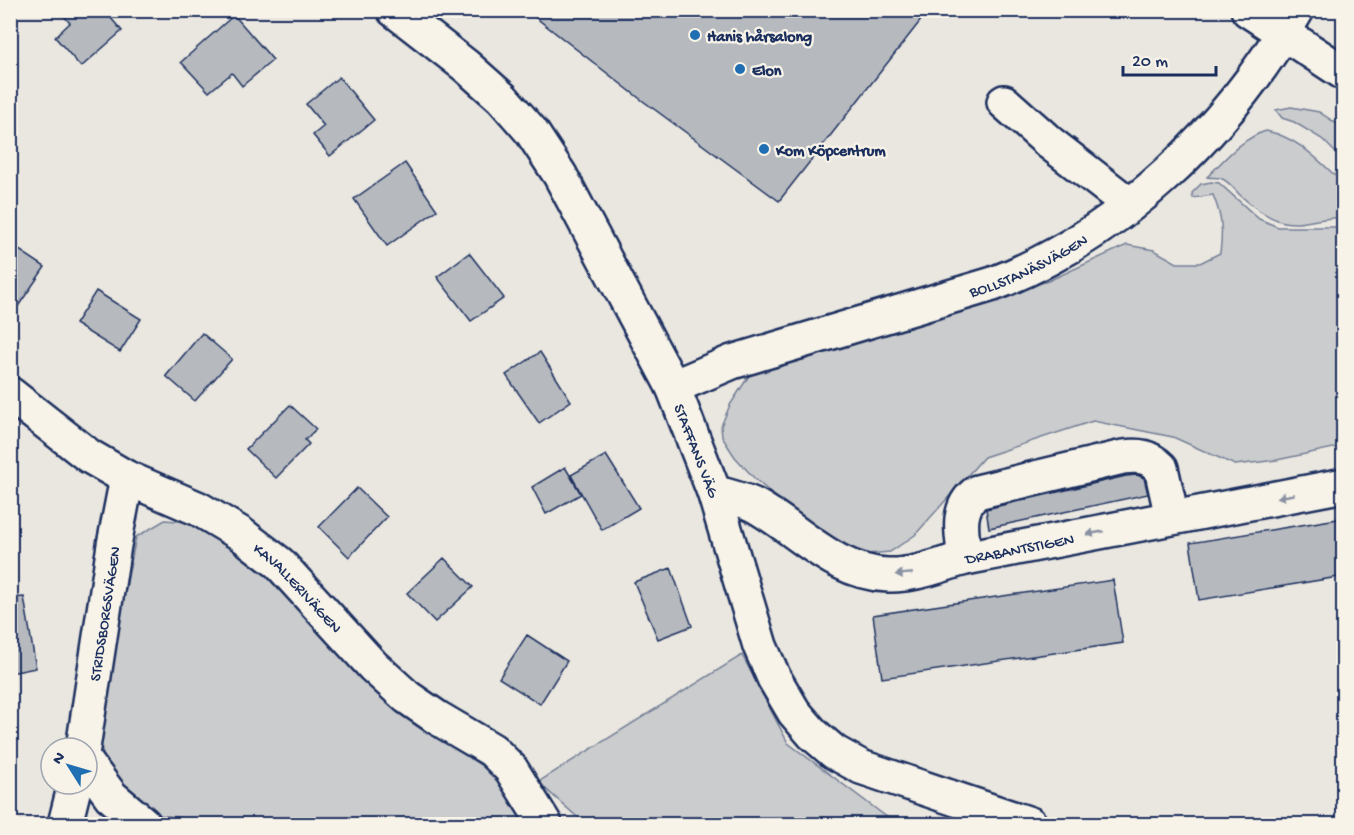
<svg xmlns="http://www.w3.org/2000/svg" width="1354" height="835" font-family="'Gochi Hand',sans-serif">
	<style>
		.green { fill: #cbcccd; stroke: #737e96; stroke-width: 1.5 }
		.building { fill: #b6babf; stroke: #1b2f5e; stroke-width: 1.5 }
		.lines { fill: none; stroke-linecap: round; stroke-linejoin: round }
		.minor-casing { stroke: #1b2f5e; stroke-width: 38 }
		.major-casing { stroke: #1b2f5e; stroke-width: 38 }
		.minor { stroke: #f7f3e8; stroke-width: 33 }
		.major { stroke: #f7f3e8; stroke-width: 33 }
		.oneway { fill: #8991a3 }
		.poi-dot { fill: #1f6fb2; stroke: #f7f3e8; stroke-width: 2 }
		.labels { text-anchor: middle; stroke-width: 4.5; stroke-linejoin: round; paint-order: stroke }
		.poi-label { font-size: 16px; font-weight: bold; fill: #1b2f5e; stroke: #f7f3e8; text-anchor: start }
		.street-label { font-size: 16px; fill: #1b2f5e; stroke: #f7f3e8 }
	</style>
	<rect width="100%" height="100%" fill="#eae7e0"/>
	<filter id="ink" filterUnits="userSpaceOnUse"><feTurbulence type="fractalNoise" baseFrequency=".0167" numOctaves="2"/><feDisplacementMap in="SourceGraphic" scale="12" xChannelSelector="R" yChannelSelector="G"/><feConvolveMatrix kernelMatrix="1 2 1 2 8 2 1 2 1" color-interpolation-filters="sRGB"/></filter>
	<g filter="url(#ink)">
		<!-- green -->
		<path class="green" d="M1291,107l28,5 24,16v32l-21,-21 -28,-17 -12,-4 -6,-8z
			M1266,131c32,6 54,31 77,52v35c-21,-3 -41,10 -63,3 -15,-5 -28,-15 -39,-25 -7,-6 -11,-15 -21,-18 -4,-1 -9,0 -13,-1 17,-17 35,-39 59,-46z
			M1211,182l8,1 40,36 19,8h65v219l-66,14 -42,5 -62,-28 -80,-16 -109,36 -69,78 -25,17 -34,3 -47,-29 -54,-47 -20,-22 -13,-20 -1,-11 9,-21 22,-34 296,-90 79,-36 27,5 23,13h23l20,-10c3,-24 2,-36 -7,-58l-20,3 -1,-5 9,-9z
			M165,520l34,3 40,25 41,38 114,122 94,62 17,15 11,15 8,24h-295l-78,-10 -44,-46 -10,-35 39,-196z
			M742,655l46,88 108,81h-311l-47,-42z"/>
		<!-- building -->
		<path class="building" d="M59,10h45l18,21 -41,36 -26,-30 15,-14z
			M526,10h403l-150,191 -140,-103z
			M234,15l39,45 -31,26 -10,-13 -23,19 -28,-30z
			M339,77l35,43 -44,36 -17,-21 11,-9 -18,-22z
			M405,163l32,47 -50,36 -33,-47z
			M10,244l35,23 -35,51z
			M469,253l35,45 -33,23 -34,-44z
			M96,291l45,28 -21,33 -45,-28z
			M202,333l30,26 -37,42 -29,-25z
			M540,352l31,49 -32,22 -33,-48z
			M290,405l26,24 -11,11 4,4 -33,34 -30,-29z
			M606,455l33,53 -37,22 -31,-55z
			M565,467l16,27 -35,20 -14,-27z
			M1137,475l7,3 4,16 -159,34 -3,-19 140,-33z
			M357,488l30,29 -38,40 -30,-30z
			M1344,518v58l-145,24 -9,-57z
			M444,558l29,29 -38,35 -28,-29z
			M671,568l21,58 -34,13 -24,-57z
			M1113,580l10,63 -241,35 -9,-63z
			M24,597l12,71 -26,5v-75z
			M527,635l40,26 -27,43 -41,-26z"/>
		<g class="lines">
			<defs>
				<g id="minor">
					<path id="s1" d="M394,10l72,56 36,32 29,33 29,44 113,212 41,105 46,154 14,32 20,34 19,22 21,18 27,15 169,57"/>
					<path d="M1004,102l46,41 80,62"/>
					<path id="s2" d="M673,387l59,-25 261,-78c130,-51 235,-154 304,-274"/>
					<path id="s3" d="M10,394l79,62 38,22 72,31 42,25 38,29 94,103 34,31 29,20 56,33 19,19 34,55"/>
					<path id="s4" d="M714,492c13,4 27,7 40,13 44,24 80,68 134,70 26,1 52,-10 77,-17l379,-73"/>
					<path d="M965,558c-3,-23 -10,-50 12,-66l146,-35c16,-2 26,-1 38,11l11,49"/>
					<path id="s5" d="M83,748l31,-203 13,-67"/>
					<path d="M87,764l24,32 33,28"/>
					<path d="M65,824l10,-40"/>
				</g>
				<path id="major" d="M1248,10l96,63"/>
			</defs>
			<!-- minor casing -->
			<use href="#minor" class="minor-casing"/>
			<!-- major casing -->
			<use href="#major" class="major-casing"/>
			<!-- minor -->
			<use href="#minor" class="minor"/>
			<!-- major -->
			<use href="#major" class="major"/>
		</g>
		<!-- one-way arrows -->
		<defs><path id="oneway-solid" d="M-6-.8H1V-3.2L6.5 0L1 3.2V.8H-6Z" transform="scale(1.5)"/></defs>
		<g class="oneway">
			<use href="#oneway-solid" transform="translate(1286 496) rotate(169)"/>
			<use href="#oneway-solid" transform="translate(1095 533) rotate(169)"/>
			<use href="#oneway-solid" transform="translate(904 574) rotate(175)"/>
		</g>
	</g>
	<!-- markers -->
	<g class="poi-dot">
		<circle cx="695" cy="35" r="6"/>
		<circle cx="740" cy="69" r="6"/>
		<circle cx="764" cy="149" r="6"/>
	</g>
	<g class="labels">
		<!-- poi labels -->
		<g class="poi-label">
			<text x="707" y="41">Hanis hårsalong</text>
			<text x="752" y="75">Elon</text>
			<text x="776" y="155">Kom Köpcentrum</text>
		</g>
		<!-- street labels -->
		<g class="street-label">
			<text dy="6" stroke="none"><textPath href="#s2" startOffset="376">BOLLSTANÄSVÄGEN</textPath></text>
			<text dy="6" stroke="none"><textPath href="#s1" startOffset="544">STAFFANS VÄG</textPath></text>
			<text dy="6" stroke="none"><textPath href="#s4" startOffset="330">DRABANTSTIGEN</textPath></text>
			<text dy="6" stroke="none"><textPath href="#s3" startOffset="350">KAVALLERIVÄGEN</textPath></text>
			<text dy="6" stroke="none"><textPath href="#s5" startOffset="136">STRIDSBORGSVÄGEN</textPath></text>
		</g>
	</g>
	<!-- margin -->
	<rect width="1354" height="835" fill="none" stroke="#f7f3e8" stroke-width="36"/>
	<rect x="18" y="18" width="1318" height="799" fill="none" stroke="#1b2f5e" stroke-width="2" filter="url(#ink)"/>
	<!-- north arrow -->
	<g transform="translate(69 766) rotate(307)"><circle r="28" fill="#f7f3e8" stroke="#9fa5b1" stroke-width="1.5"/>
	<path d="M0-4.5L10 22L0 15L-10 22Z" fill="#1f6fb2"/>
	<text y="-9" font-size="16" font-weight="bold" text-anchor="middle" fill="#1b2f5e">N</text>
	</g>
	<!-- scale -->
	<path d="M1123 66v9h93v-9" fill="none" stroke="#1b2f5e" stroke-width="3"/>
	<text x="1132" y="66" font-size="18" fill="#1b2f5e" stroke="#f7f3e8" stroke-width="4.5" paint-order="stroke">20 m</text>
</svg>
